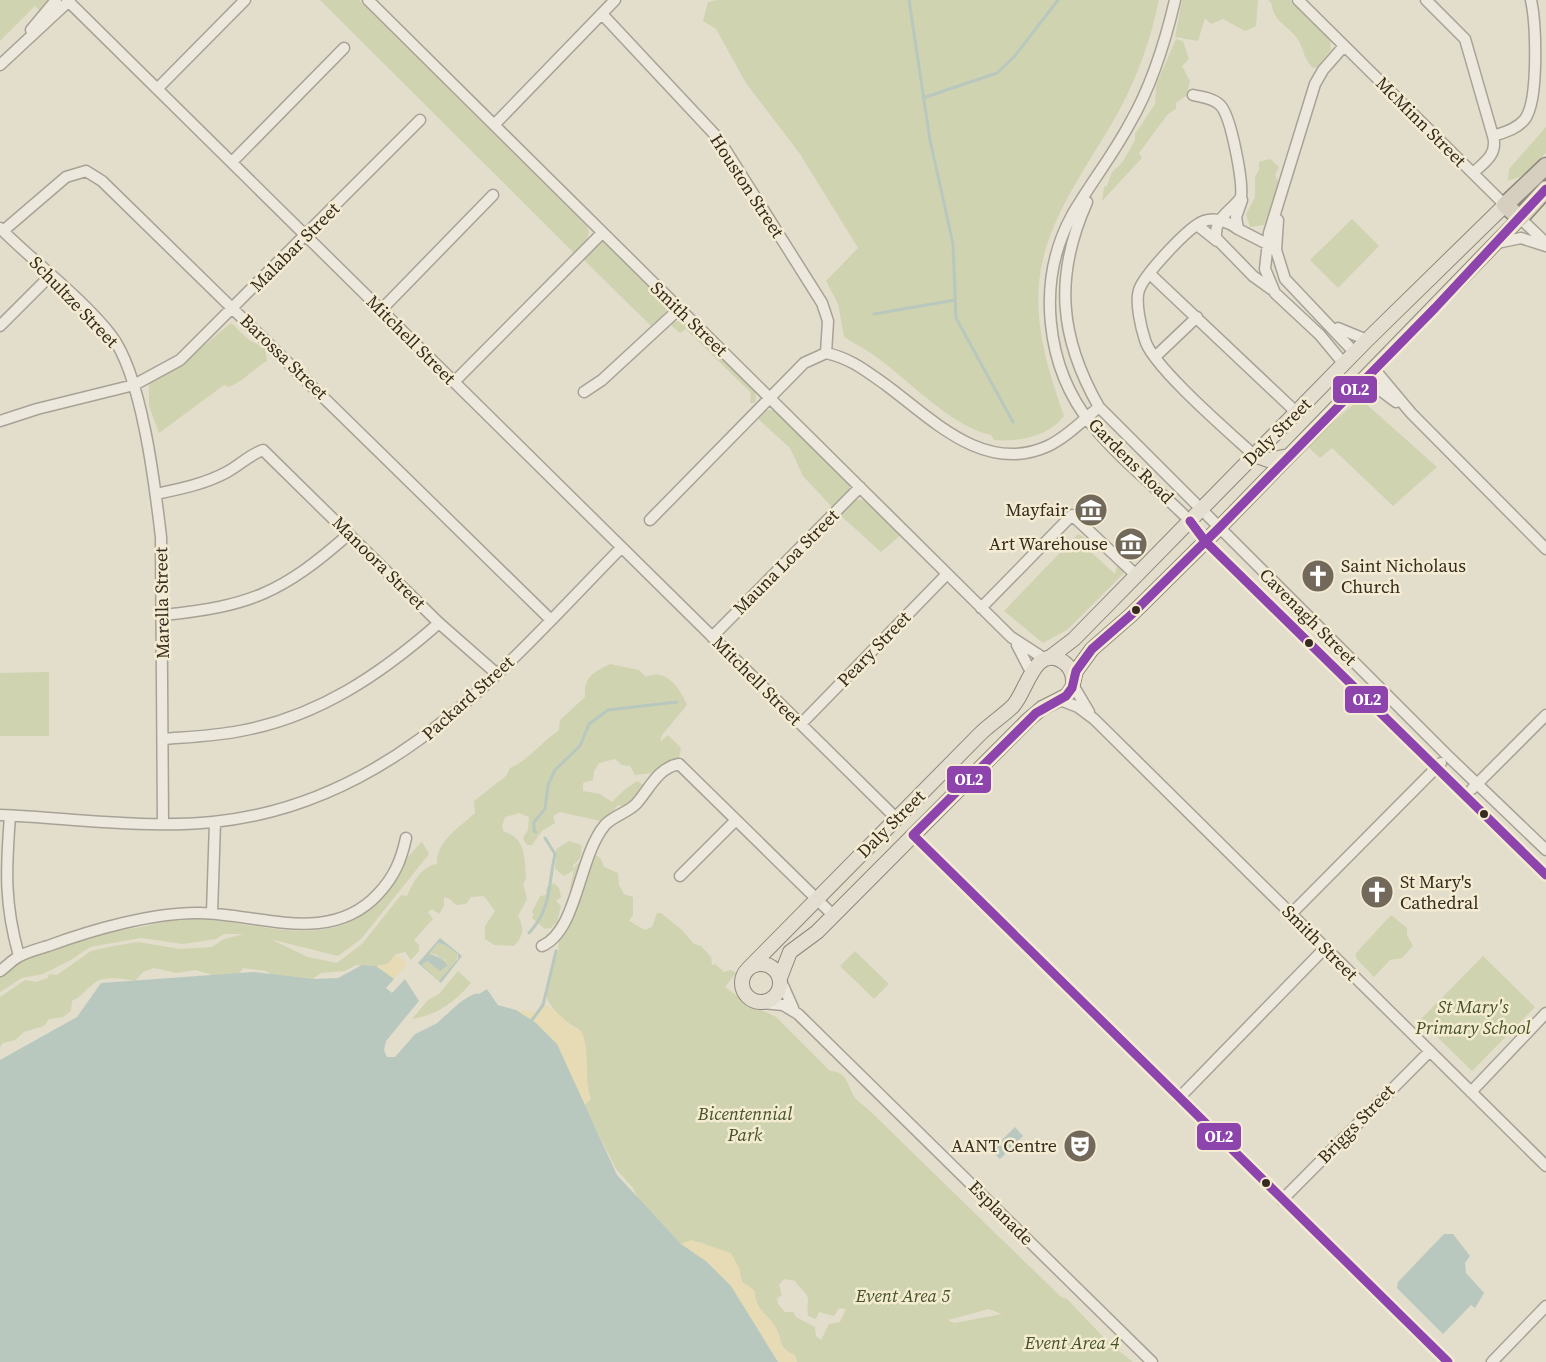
<svg xmlns="http://www.w3.org/2000/svg" width="1546" height="1362" font-family="'Source Serif 4',serif">
	<style>
		.green { fill: #d0d3af; fill-rule: evenodd }
		.sand { fill: #e6dbb4 }
		.water { fill: #b8c8bf; fill-rule: evenodd }
		.pier { fill: #e3ddcc }
		.lines { fill: none; stroke-linecap: round; stroke-linejoin: round }
		.stream { stroke: #b8c8bf; stroke-width: 3 }
		.minor-casing { stroke: #a8a296; stroke-width: 13 }
		.major-casing { stroke: #8e887c; stroke-width: 16 }
		.highway-casing { stroke: #8e887c; stroke-width: 19 }
		.minor { stroke: #ece8de; stroke-width: 10 }
		.major { stroke: #e3decf; stroke-width: 14 }
		.highway { stroke: #d6cebe; stroke-width: 16 }
		.bus-1-casing { stroke: #f4ecd2; stroke-width: 14 }
		.bus-1 { stroke: #8e44ad; stroke-width: 9 }
		.bus-dot { fill: #362b1e; stroke: #f4ecd2; stroke-width: 2 }
		.labels { text-anchor: middle; stroke-width: 5; stroke-linejoin: round; paint-order: stroke }
		.street-label { font-size: 18px; fill: #362b1e; stroke: #f4ecd2 }
		.poi-label { font-size: 18px; fill: #362b1e; stroke: #f4ecd2; text-anchor: end }
		.park-label { font-size: 18px; font-style: italic; fill: #445225; stroke: #f4ecd2 }
		.line-badge { stroke: #f4ecd2; stroke-width: 2 }
		.badge-label { font-size: 16px; text-anchor: middle; font-weight: bold; fill: #fff }
	</style>
	<rect width="100%" height="100%" fill="#e3ddcc"/>
	<!-- green -->
	<path class="green" d="M0,0h51l-11,11 -5,-5 -35,35z
		M320,0h39l227,224 3,8 -2,7 -13,14z
		M717,0h442c-8,38 -20,73 -38,107 -30,56 -76,111 -82,176 -4,47 10,89 25,133 -16,21 -45,26 -70,24l-3,-5c-36,-7 -79,-51 -108,-73 -12,-10 -26,-17 -39,-25l-6,-33 -12,-23 32,-33 -58,-94 -54,-71 -30,-54 -13,-8 5,-19z
		M1182,0h76l-2,26 -11,5 -22,-12 -12,5 -6,-6 -7,23 -23,-4z
		M1268,0h22l40,40 1,10 -14,17 -4,1c-11,-11 -9,-21 -16,-30 -12,-15 -22,-15 -26,-35z
		M1176,39l7,2 6,18 -7,7 8,15 -3,14 -11,8v6l-8,5 -29,39 3,5 -40,43 2,-14 3,-1 5,-14 10,-9 13,-23v-6l20,-30 1,-19z
		M1546,127v26l-24,23 -14,5 1,-12z
		M1270,159l9,8 -4,8 5,11c-7,13 -11,26 -16,39l-14,2 -4,-13 9,-17v-20l4,-7v-8z
		M1352,219l27,27 -41,42 -28,-28z
		M603,241l65,65 -1,5 -16,15 -68,-67 15,-17z
		M679,321l7,2 67,65 3,7 -1,8h-5l1,-10 -65,-64 -6,4 -8,-7v-3z
		M231,323l18,17 16,8 2,13c-14,8 -24,21 -38,26l-5,-2 -65,48 -10,-27v-24l33,-18z
		M1355,403h10l72,64 -44,39 -61,-58 -12,10 -13,-12z
		M764,410h11l74,74 1,5 -18,18 -29,-31 -13,-28 -34,-31z
		M857,499l9,2 35,34 -20,17 -41,-37z
		M1078,534l14,8 -1,10 24,22 3,-12 10,7 -61,61 -24,13 -39,-32z
		M610,664l29,6 7,7c19,-10 34,11 41,28l-25,30 -2,7 8,-7 13,13 -2,10 -11,3 -14,14 -2,-2 -17,2 -5,-9 -8,-1 -7,-6 -16,4 -5,8 -1,9 -10,3v8l17,3 12,8 12,-12 13,-9 8,5 -18,21 -9,-2 -13,17 -45,-10 -7,4 2,7 -13,8 -10,14h-5l-4,-7 5,-8 1,-13 -10,-4 -14,4 -3,9 2,6c22,4 21,30 22,47l-3,5 4,15 -9,17c7,13 5,20 -4,30l-20,-1 -9,-6v-13l10,-15 -11,-15 -13,1 -5,7 -10,1 -6,-6 -6,-2v9l-5,8 -7,-5 -4,3 5,7 -19,21 5,5v6l-8,9 -6,-8 -9,2 -8,10 -12,2 -20,-1 -11,6 -24,2 -8,6 -31,2 -16,-10 -23,-3 -6,9 -15,1 -26,-8 -19,3 -23,-5 -11,4 -8,9c-13,-2 -31,-6 -42,3 -9,7 -9,11 -21,17l-1,10 -8,6 -14,2 -5,7 -20,6 -9,8 -12,3 -3,4v-50l25,-17 11,2 12,-4 1,-4 8,1 34,-24 17,-4 30,-5 42,7 32,-2 12,-8 20,-5h-20l-8,5 -33,5 -42,-6 -51,9 -19,13 -28,14 -21,4 -22,14v-16c40,-32 97,-42 146,-50 13,-3 27,-7 40,-7 54,-2 117,27 168,1 36,-19 41,-54 68,-78l7,12 -68,85 -23,17 -68,-17 38,18 29,6 25,-19 39,-49 6,1c5,-12 14,-30 30,-32 -1,-23 23,-37 38,-51l-1,-12 32,-25 4,-8c16,-6 33,-27 49,-38l1,-10 25,-23c-1,-21 8,-24 25,-33z
		M49,672v64h-49v-63z
		M569,841l12,4c2,9 -1,15 -8,20l1,5 -10,6 -9,-7 1,-20z
		M585,853c11,1 16,2 19,14l14,6 1,12 5,9 9,3v18l-4,6 16,9 7,-3 5,-14h4l21,17 12,14 7,2 10,11 1,8 3,-1 9,8 7,-2 5,3 5,-6 -16,20 22,16 29,14 54,54c16,1 17,11 22,22 3,7 13,13 18,18l191,186 6,2 42,44 24,19h-336l-2,-7c-15,-6 -13,-12 -18,-25 -8,-17 -20,-15 -23,-40l-12,-8 -3,-14c-18,-13 -35,-34 -58,-24l-43,-45 -5,-11 -17,-19 -32,-64 7,-6 -5,-15 1,-19 -9,-37c-12,-4 -28,-20 -32,-32 4,-10 5,-22 7,-32 1,-5 4,-9 5,-14 2,-14 1,-29 7,-43l8,2 -3,-21 5,-22 9,-8zM784,1279l11,2c3,6 12,11 13,18 0,5 -1,11 0,17l8,3 3,-7 15,4 5,-8 7,1 -6,13 -11,2 -8,16 -5,-4 -1,-9 -19,-10 -3,-5h-8l-7,-8 -1,-6 5,-3 -3,-10zM989,1309l13,5 -48,9 -6,-3z
		M554,883l5,5 2,9 -5,4 5,5 -4,16 -6,6 -6,1 -13,-11 2,-4 -2,-2 8,-16 6,-1 1,-8z
		M1391,915l16,13v7l6,11 -11,12 -12,2 -16,17 -18,-19v-5z
		M438,943l7,2 13,9 -2,8 -14,18 -3,1 -17,-16 5,-4 8,6 10,-6 -10,-7h-6z
		M855,951l34,33 -15,15 -34,-33z
		M1483,956l52,51 -63,64 -52,-51z
		M458,971l13,12c-16,19 -34,32 -59,36l16,-19 11,-6z"/>
	<!-- sand -->
	<path class="sand" d="M396,954l11,10 -13,15 -18,-13 12,-2z
		M541,1003c11,4 18,11 26,19 4,5 12,5 15,11 9,21 1,44 9,66l-7,6c-23,-46 -21,-65 -68,-95l20,2z
		M691,1240l40,13 8,15 3,14 12,8c3,25 15,23 23,40 5,13 3,19 18,25l2,7h-19l-47,-76 -50,-42z"/>
	<!-- water -->
	<path class="water" d="M440,938l22,18 -21,27 -23,-20zM438,943l7,2 13,9v5l-19,22 -17,-16 5,-4 13,10 7,-5c-2,-8 -13,-11 -18,-12z
		M362,965l14,1 18,13 -8,9 6,5 13,-14 14,22 -32,40 1,16 11,-5 16,-18 22,-11 28,-25 22,-9 11,16 18,5 20,13 21,21 60,131 64,69 26,18 24,24 47,76h-778v-302l77,-43 24,-34 152,-11 60,7 25,-1z
		M1015,1127l8,9 -23,23 -9,-8z
		M1444,1234h9l17,22 -5,7 1,10 18,20 -9,15 -4,-3 -28,29 -46,-46 1,-6z"/>
	<!-- pier -->
	<path class="pier" d="M488,986l12,16 23,9 -25,-6 -11,-16 -8,5 -5,-1 -21,14 -16,16 -22,11 -20,23h-8l-3,-7 2,-9 33,-40 1,3 -31,38v12l8,-4 16,-19 23,-10 27,-26z"/>
	<g class="lines">
		<!-- stream -->
		<path class="stream" d="M909,0l21,140 23,104 3,74 57,104
			M923,98l74,-25 17,-16 44,-57
			M874,314l81,-14
			M536,832l-2,-1v-9l11,-13 3,-24 7,-15 25,-24 9,-22 19,-14 69,-8
			M529,933c23,-25 19,-48 26,-79l-10,-16
			M532,1020l11,-15 13,-54"/>
		<defs>
			<path id="minor" d="M67,0l829,818
				M368,0l643,637 34,22
				M1175,0c-10,43 -23,85 -45,123 -17,32 -40,61 -58,92 -36,66 -27,152 20,210 26,32 61,60 90,88 11,11 19,24 30,35l334,327
				M1298,0l207,205
				M1426,0l39,39 28,97
				M602,14l116,124 104,165 6,18 -2,32
				M31,30l25,-30
				M1344,46l-21,24 -8,14 -46,149 -4,36 10,24 45,42 24,29
				M0,65l70,-65
				M157,89l88,-89
				M1193,95c8,2 20,3 27,10 11,10 23,76 21,92 -10,15 -27,20 -25,41l37,38 18,13
				M494,125l121,-125
				M232,162l112,-114
				M1473,173c12,-11 25,-19 20,-37 12,-4 24,-7 32,-17 14,-19 11,-96 6,-119
				M1242,200l-6,17 2,12 33,17
				M1087,202c-33,74 -28,135 12,205l349,349 98,94
				M1520,218l25,24
				M1278,220l-2,30 9,29 70,74
				M1197,225l20,16
				M0,228c35,35 81,69 111,107 31,40 44,151 50,202l2,287
				M1238,229c-9,-7 -22,-12 -34,-8 -15,5 -60,54 -65,69 -4,12 2,38 6,50 7,26 85,93 109,115
				M3,231l63,-54 20,-6 16,10 449,439
				M1497,243l24,-5 25,8
				M1150,274l146,138
				M381,310l112,-115
				M0,326l51,-51
				M1338,328l29,12
				M1156,356l41,-39
				M1375,370l36,43 135,136
				M1365,379l31,23
				M454,382l148,-149
				M584,392l18,-12 77,-71
				M0,421l37,-12 97,-24 46,-25 240,-240
				M156,494c24,-5 49,-10 71,-22 13,-7 22,-17 36,-22l176,173 58,51
				M650,520l154,-157 22,-10c24,5 40,18 60,32 47,35 99,90 162,61 19,-9 35,-26 51,-39
				M981,608l91,-93 64,60
				M163,615c88,-9 119,-22 186,-81
				M712,637l148,-150
				M1017,645l14,27
				M1073,685l16,27
				M1060,700l18,7 16,12 452,447
				M801,724l146,-150
				M163,739c25,-2 52,-3 77,-8 78,-14 141,-57 199,-108
				M1472,789l74,-74
				M0,815c71,3 142,14 213,7 181,-18 290,-154 408,-274
				M10,816c-4,53 -6,87 9,140
				M913,835l535,527
				M680,876l55,-55
				M212,913l3,-91
				M1291,914l150,-151
				M542,946c36,-16 36,-89 63,-121 8,-9 22,-12 31,-21 13,-14 21,-36 43,-40l154,151
				M0,971c6,-4 11,-10 18,-14 8,-5 20,-8 30,-11 43,-16 106,-34 152,-33 60,1 130,33 178,-19 16,-17 23,-33 28,-56
				M781,981l12,27
				M761,1003l22,2 15,9 354,348
				M1471,1092l75,-79
				M1179,1098l146,-150
				M1282,1200l148,-149
				M1492,1362l54,-56"/>
			<path id="major" d="M1254,455l14,5 20,-4
				M1049,658l25,-19 293,-299 138,-135
				M742 983a19 19 0 1 1 38 0a19 19 0 1 1-38 0Z
				M748,969l232,-235c10,-10 23,-18 33,-28 14,-15 21,-61 49,-45 8,5 11,12 11,20
				M780,978l10,-26 27,-20 211,-212 14,-12 24,-12 6,-8 4,-17 16,-22 39,-34 88,-87 301,-310"/>
			<path id="highway" d="M1546,166l-41,39 15,13 26,-29"/>
		</defs>
		<!-- minor casing -->
		<use href="#minor" class="minor-casing"/>
		<!-- major casing -->
		<use href="#major" class="major-casing"/>
		<!-- highway casing -->
		<use href="#highway" class="highway-casing"/>
		<!-- minor -->
		<use href="#minor" class="minor"/>
		<!-- major -->
		<use href="#major" class="major"/>
		<!-- highway -->
		<use href="#highway" class="highway"/>
		<defs>
			<path id="bus-1" d="M1190,521l15,20 341,334
				M1448,1362l-535,-527 123,-122 30,-17 6,-8 4,-17 16,-22 39,-34 88,-87 216,-220 111,-119"/>
		</defs>
		<!-- bus-1 casing -->
		<use href="#bus-1" class="bus-1-casing"/>
		<!-- bus-1 -->
		<use href="#bus-1" class="bus-1"/>
	</g>
	<!-- icons -->
	<defs>
		<symbol id="museum-disc" viewBox="-11 -11 22 22"><circle r="9.5" fill="#73695b" stroke="#f4ecd2"/><path d="M0-6L6-3V-2H-6V-3ZM-5-1h2V3h-2ZM-1-1h2V3h-2ZM3-1h2V3H3ZM-6 4H6V6H-6Z" fill="#fff"/></symbol>
		<symbol id="church-disc" viewBox="-11 -11 22 22"><circle r="9.5" fill="#73695b" stroke="#f4ecd2"/><path d="M-1.2-6h2.4v3.5h3.3v2.4h-3.3V6h-2.4V-.1h-3.3v-2.4h3.3Z" fill="#fff"/></symbol>
		<symbol id="theatre-disc" viewBox="-11 -11 22 22"><circle r="9.5" fill="#73695b" stroke="#f4ecd2"/><path d="M-5-5.5Q0-4 5-5.5V0Q5 5 0 6Q-5 5-5 0ZM-3.3-2.5H-1v1.5H-3.3ZM1-2.5H3.3v1.5H1ZM-2.8 1Q0 5.5 2.8 1Z" fill="#fff"/></symbol>
	</defs>
	<g fill-rule="evenodd">
		<use href="#museum-disc" x="1072" y="491" width="38" height="38"/>
		<use href="#museum-disc" x="1112" y="525" width="38" height="38"/>
		<use href="#church-disc" x="1299" y="557" width="38" height="38"/>
		<use href="#church-disc" x="1358" y="873" width="38" height="38"/>
		<use href="#theatre-disc" x="1061" y="1127" width="38" height="38"/>
	</g>
	<!-- markers -->
	<g class="bus-dot">
		<circle cx="1136" cy="610" r="5"/>
		<circle cx="1309" cy="643" r="5"/>
		<circle cx="1484" cy="814" r="5"/>
		<circle cx="1266" cy="1183" r="5"/>
	</g>
	<g class="labels">
		<!-- street labels -->
		<g class="street-label">
			<text transform="translate(1421 122) rotate(45)" y="6">McMinn Street</text>
			<text transform="translate(747 186) rotate(57)" y="6">Houston Street</text>
			<text transform="translate(295 247) rotate(-45)" y="6">Malabar Street</text>
			<text transform="translate(74 302) rotate(46)" y="6">Schultze Street</text>
			<text transform="translate(689 319) rotate(44)" y="6">Smith Street</text>
			<text transform="translate(411 340) rotate(45)" y="6">Mitchell Street</text>
			<text transform="translate(284 357) rotate(44)" y="6">Barossa Street</text>
			<text transform="translate(1277 432) rotate(-45)" y="6">Daly Street</text>
			<text transform="translate(1131 461) rotate(45)" y="6">Gardens Road</text>
			<text transform="translate(786 562) rotate(-45)" y="6">Mauna Loa Street</text>
			<text transform="translate(379 563) rotate(45)" y="6">Manoora Street</text>
			<text transform="translate(162 603) rotate(-91)" y="6">Marella Street</text>
			<text transform="translate(1308 617) rotate(45)" y="6">Cavenagh Street</text>
			<text transform="translate(874 649) rotate(-46)" y="6">Peary Street</text>
			<text transform="translate(757 681) rotate(45)" y="6">Mitchell Street</text>
			<text transform="translate(468 698) rotate(-42)" y="6">Packard Street</text>
			<text transform="translate(891 824) rotate(-45)" y="6">Daly Street</text>
			<text transform="translate(1320 943) rotate(45)" y="6">Smith Street</text>
			<text transform="translate(1356 1124) rotate(-46)" y="6">Briggs Street</text>
			<text transform="translate(1001 1213) rotate(45)" y="6">Esplanade</text>
		</g>
		<!-- poi labels -->
		<g class="poi-label">
			<text x="1068" y="516">Mayfair</text>
			<text x="1108" y="550">Art Warehouse</text>
			<text x="1341" y="572" text-anchor="start">Saint Nicholaus<tspan x="1341" dy="21">Church</tspan></text>
			<text x="1400" y="888" text-anchor="start">St Mary's<tspan x="1400" dy="21">Cathedral</tspan></text>
			<text x="1057" y="1152">AANT Centre</text>
		</g>
		<!-- park labels -->
		<g class="park-label">
			<text x="1473" y="1013">St Mary's<tspan x="1473" dy="21">Primary School</tspan></text>
			<text x="745" y="1120">Bicentennial<tspan x="745" dy="21">Park</tspan></text>
			<text x="903" y="1302">Event Area 5</text>
			<text x="1072" y="1349">Event Area 4</text>
		</g>
	</g>
	<g class="line-badge">
		<rect x="1332" y="375" width="46" height="29" rx="6" fill="#8e44ad"/>
		<rect x="1344" y="685" width="45" height="29" rx="6" fill="#8e44ad"/>
		<rect x="946" y="765" width="46" height="29" rx="6" fill="#8e44ad"/>
		<rect x="1196" y="1122" width="46" height="29" rx="6" fill="#8e44ad"/>
	</g>
	<g class="badge-label">
		<text x="1355" y="395">OL2</text>
		<text x="1367" y="705">OL2</text>
		<text x="969" y="785">OL2</text>
		<text x="1219" y="1142">OL2</text>
	</g>
</svg>
